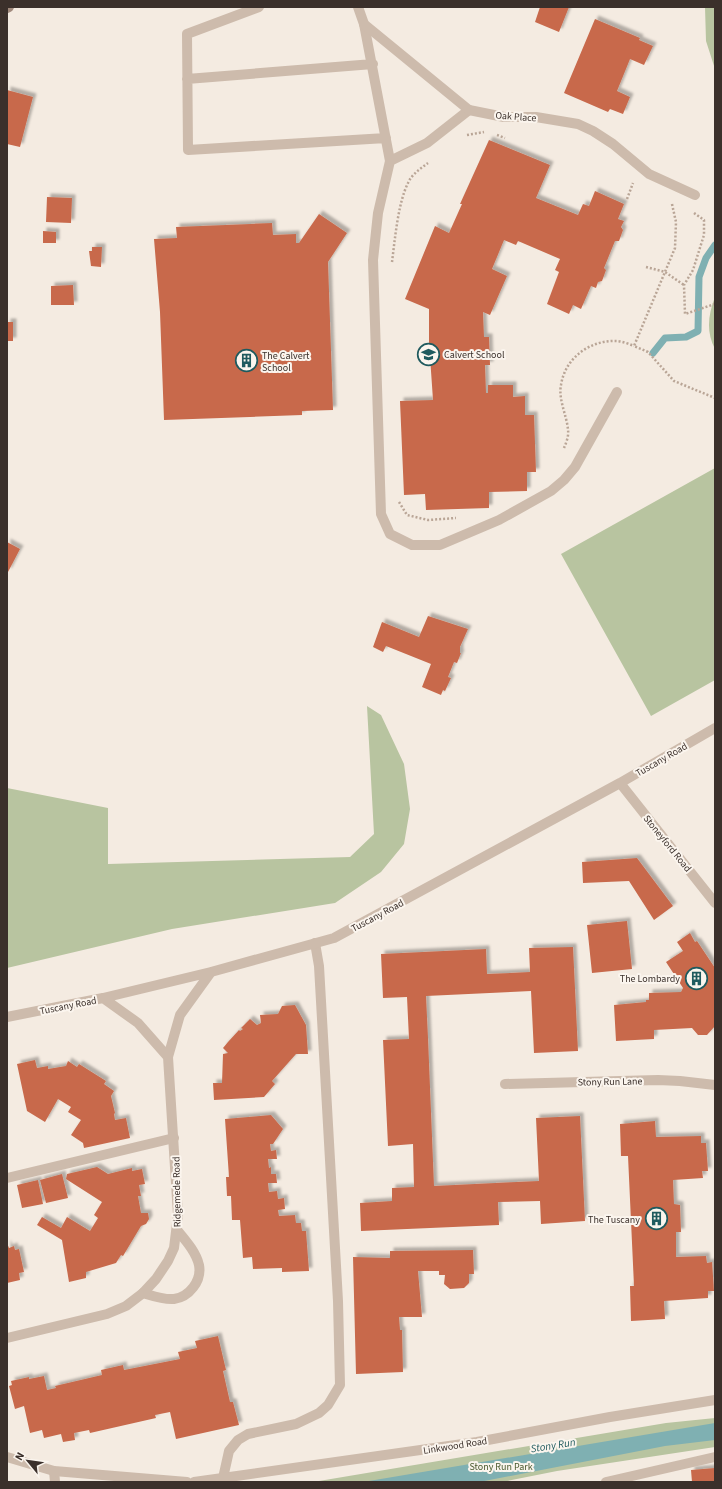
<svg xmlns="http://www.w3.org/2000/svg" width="722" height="1489" font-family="'Source Sans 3',sans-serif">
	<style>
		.green { fill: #b8c4a0 }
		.water { fill: #7fb0b2 }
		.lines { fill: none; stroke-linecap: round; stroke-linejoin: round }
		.stream { stroke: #7fb0b2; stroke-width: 7 }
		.building { fill: #c8694b; filter: url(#shadow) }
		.path { stroke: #b9a596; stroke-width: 2.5; stroke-dasharray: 2 2; stroke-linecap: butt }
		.service { stroke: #cdbbac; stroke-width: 10 }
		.minor { stroke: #cdbbac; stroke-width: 10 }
		.secondary { stroke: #a18a7d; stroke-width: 10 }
		.labels { text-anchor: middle; stroke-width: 4; stroke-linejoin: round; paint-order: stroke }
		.street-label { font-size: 10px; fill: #3b302b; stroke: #fbf5ee }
		.poi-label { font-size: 10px; fill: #3b302b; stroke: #fbf5ee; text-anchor: start }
		.park-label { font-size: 10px; fill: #4a5a2e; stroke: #fbf5ee }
		.water-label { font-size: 11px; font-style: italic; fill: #1f5a5e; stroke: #fbf5ee }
	</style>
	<defs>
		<filter id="shadow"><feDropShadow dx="3.5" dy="-3.5" stdDeviation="1" flood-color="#0004"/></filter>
	</defs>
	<rect width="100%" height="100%" fill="#f4ebe1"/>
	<!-- green -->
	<path class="green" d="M705,7h10v62l-9,-28z
		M715,297v52c-9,-17 -7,-34 0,-52z
		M715,468v212l-64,36 -90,-162z
		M367,706l14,9 23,49 6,45 -6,35 -23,28 -46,31 -163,26 -165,39v-180l101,20v56l242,-7 24,-23z
		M715,1418v29l-158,24 -55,11h-189l353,-59z"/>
	<!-- water -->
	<path class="water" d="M715,1423v17l-50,6 -186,36h-116z"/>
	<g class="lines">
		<!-- stream -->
		<path class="stream" d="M653,353l12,-15 21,-1 12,-6 1,-54 7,-19 9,-13"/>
	</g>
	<!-- building -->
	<path class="building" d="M540,7h29l-10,25 -24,-10z
		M595,19l45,19 -1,2 14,6 -9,19 -14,-6 -13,32 13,6 -7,17 -13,-5 -2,3 -44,-19z
		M7,90l26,7 -13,50 -13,-3z
		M489,140l61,25 -14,33 42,17 5,-11 6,2 6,-15 29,13 -6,15 6,2 -3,6 2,3 -4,11h-4l-11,27 2,2 -4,11 -4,1 -2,6 -5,-2 -10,23 -8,-4 -4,9 -22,-10 12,-32 -4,-2 5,-11 -42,-18 -2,4 -12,-5 -12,29 15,7 -17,39 -7,-3 1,25h5l1,28h-5l1,28h2v-8h25v12l12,-1v19h9l2,57h-9v19l-38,1v16l-63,2 -1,-16 -21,1 -4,-94 33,-1 -4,-58v-33l-24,-10 30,-73 14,7 13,-29h-2z
		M47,197l25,1 -1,25 -25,-1z
		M319,214l28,19 -19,29 5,148 -31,1v4l-138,5 -4,-108 -6,-73 23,-1 -1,-11 96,-4 1,12 23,-1v9h3z
		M43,231l13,1v11h-13z
		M92,247h10l-1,20 -10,-1 -2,-15h3z
		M73,285l1,20h-23v-19z
		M7,322h6v19h-6z
		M7,542l13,7 -12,23 -1,-1z
		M428,616l40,13 -8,18v6h1l-4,10 -3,-1 -6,15 3,1 -6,13 -2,-1 -2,5 -19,-8 9,-23 -45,-18 -3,6 -10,-5 9,-25 37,15z
		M637,858l36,48 -19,14 -25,-39 -46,2 -1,-21z
		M627,921l5,48 -40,4 -5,-48z
		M690,933l5,9 2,-1 18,27v58l-8,9h-9l-6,-7 -38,2v9l-38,2 -2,-36 32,-3v-2h3v-7l32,-1 2,-4 -17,-26 17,-11 -6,-9z
		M573,947l5,104 -44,2 -3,-62 -105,5 2,42 6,148 105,-5 -3,-63 44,-2 5,105 -44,3 -1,-23 -42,1 1,23 -138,6 -1,-28 32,-2v-13l22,-1 -1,-43 -25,2 -5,-106 26,-1 -2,-42 -24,1 -2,-44 105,-5 1,25 43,-2 -1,-24z
		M295,1005l11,20 2,29h-12l-24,27 3,3 -11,13 -50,3 -1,-17h9l1,-29 5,-1 -5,-5 5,-6 11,-12 1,1 3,-2 -2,-1 9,-9 7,6 4,-2 -1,-8 18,-1 4,-8z
		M35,1060l2,8 11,-2v3l18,-3 2,-5 9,6 2,-3 27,17 -2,3 10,7 -3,5 4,17 -1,1 1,6 11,-2 4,20 -46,10 -1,-5 -12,-8 10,-15 -13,-8 3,-5 -13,-8 -13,23 -18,-11 -10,-47z
		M271,1115l12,14 -10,15h-3l1,7 5,-1 1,9h-9l1,9 2,-1v7h5l1,9h-9l1,9 8,-1 1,8 6,-1 1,11 -7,1 1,6 16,-1 1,8h5l1,8h4l3,40 -27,1v-4l-29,1 -1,-12 -9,1 -3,-38h-8l-1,-24h-4l-1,-19h3l-4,-58z
		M655,1121l1,16 45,-1v7h5l2,28h-6l1,7 -30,2 1,24 6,1 1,27h-5v25l30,-1 1,7 5,-1 2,29h-6v7l-44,3 1,18 -34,2 -1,-35h4l-6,-130h-7l-1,-32z
		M97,1167l11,7 24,-6v3l10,-2 3,15 -6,1 2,11h-3l3,17h7l1,6 -3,5 -5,2 -18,30 -2,-1 -5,8 -30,9v6l-17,4 -7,-42 -25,-15 5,-8 19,11 6,-11 23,14 8,-13 -4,-3 8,-13 -36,-23 1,-5z
		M62,1174l6,24 -22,5 -6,-23z
		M38,1180l5,24 -21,4 -5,-23z
		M7,1243l2,5 5,-2 1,4 4,-1 5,23 -5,1 1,7 -13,3z
		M473,1250l1,24h-5v9l-5,5 -14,1 -6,-5 1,-9h-6v-4h-21l4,46h-23l1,13h2l1,42 -47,2 -3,-117 37,1v-7z
		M218,1336l8,34 -3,1 7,31h3l6,23 -63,14 -6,-27 -15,3 1,3 -66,15 -1,-3 -15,3 1,7 -12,2 -2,-8 -17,4 -2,-8 -12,3 -6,-27 -9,3 -6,-23 3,-1 -1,-4 18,-4v2l15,-3 3,14 9,-2 -1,-2 47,-11 -1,-5 22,-5 1,5 56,-11 -2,-7 19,-4 -2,-7z
		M715,1468v14h-23l-1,-12z"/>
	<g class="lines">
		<!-- path -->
		<path class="path" d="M467,135l17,-3
			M497,135l8,3
			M627,199l6,-16
			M672,204l4,18 -1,26 -41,98 14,6 26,29 41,17
			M694,213l10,7v15l-11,35 -9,15 1,29 30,-10
			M392,262c3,-23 6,-59 16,-79 4,-9 12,-14 20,-20
			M646,267l19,5 19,13
			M564,448c2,-5 5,-12 4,-18 -1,-14 -10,-31 -7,-45 4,-27 29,-45 55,-44 6,0 13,3 18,5
			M399,502l8,13 21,5 28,-2"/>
		<!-- service -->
		<path class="service" d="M259,7l-72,27 1,116 198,-12
			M364,24l26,137 -12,52 -5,47 8,254 9,20 22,11h28l59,-25 52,-29 13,-11 11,-13 42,-75
			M187,79l186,-15
			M390,161l37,-18 42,-33
			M7,1178l167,-40
			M143,1293c10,3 21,7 31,6 15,-2 28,-18 25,-34 -3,-13 -13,-24 -22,-35
			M54,1471l1,11
			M223,1478l6,-27 9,-11 10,-6 48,-10 23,-11 9,-8 12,-20 -2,-84 -19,-335 -4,-23
			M606,1482l109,-25"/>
		<!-- minor -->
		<path class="minor" d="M358,7l6,17 105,86 35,7h32l42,7 15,7 20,13 36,30 46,21
			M620,783l95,120
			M103,998l35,25 30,34
			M7,1017l96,-19 108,-26 123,-34 286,-155 95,-55
			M505,1084l153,-4 22,1 35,4
			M7,1338l100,-24 19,-8 17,-13 13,-14 12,-18 6,-13 4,-33 -10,-158 12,-42 31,-43
			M7,1457l47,14 133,11
			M194,1482l283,-40 133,-25 105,-17"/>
		<!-- secondary -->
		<path class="secondary" d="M7,8l2,-1"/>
	</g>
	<!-- icons -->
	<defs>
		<symbol id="school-ring" viewBox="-11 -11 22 22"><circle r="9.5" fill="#fbf5ee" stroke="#1f5a5e" stroke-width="1.5"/><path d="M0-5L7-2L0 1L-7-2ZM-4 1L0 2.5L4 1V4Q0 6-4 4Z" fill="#1f5a5e"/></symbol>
		<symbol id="building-ring" viewBox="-11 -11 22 22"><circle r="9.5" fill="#fbf5ee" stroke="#1f5a5e" stroke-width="1.5"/><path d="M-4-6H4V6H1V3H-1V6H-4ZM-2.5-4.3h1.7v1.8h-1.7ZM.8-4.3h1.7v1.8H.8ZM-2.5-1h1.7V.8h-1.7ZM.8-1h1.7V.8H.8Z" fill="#1f5a5e"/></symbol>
	</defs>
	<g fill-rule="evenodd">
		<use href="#school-ring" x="416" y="342" width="25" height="25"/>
		<use href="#building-ring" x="234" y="348" width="25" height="25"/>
		<use href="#building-ring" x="684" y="966" width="25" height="25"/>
		<use href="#building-ring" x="644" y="1206" width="25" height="25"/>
	</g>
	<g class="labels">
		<!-- street labels -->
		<g class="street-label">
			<text transform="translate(516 116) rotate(4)" y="4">Oak Place</text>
			<text transform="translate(661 759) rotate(-30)" y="4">Tuscany Road</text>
			<text transform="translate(668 843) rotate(51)" y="4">Stoneyford Road</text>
			<text transform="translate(377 915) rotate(-28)" y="4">Tuscany Road</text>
			<text transform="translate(68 1005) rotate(-11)" y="4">Tuscany Road</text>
			<text transform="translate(610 1081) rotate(-1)" y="4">Stony Run Lane</text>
			<text transform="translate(176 1192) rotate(-91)" y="4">Ridgemede Road</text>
			<text transform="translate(455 1445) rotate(-9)" y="4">Linkwood Road</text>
		</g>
		<!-- poi labels -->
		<g class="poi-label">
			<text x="444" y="358">Calvert School</text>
			<text x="262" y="359">The Calvert<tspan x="262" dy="12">School</tspan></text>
			<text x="680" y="982" text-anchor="end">The Lombardy</text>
			<text x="640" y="1223" text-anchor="end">The Tuscany</text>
		</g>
		<!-- park labels -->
		<g class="park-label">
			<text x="501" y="1470">Stony Run Park</text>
		</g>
		<!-- water labels -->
		<g class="water-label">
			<text transform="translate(553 1445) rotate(-9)" y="4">Stony Run</text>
		</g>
	</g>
	<!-- border -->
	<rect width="722" height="1489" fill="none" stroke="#3b302b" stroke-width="16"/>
	<!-- north arrow -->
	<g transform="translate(28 1461) rotate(299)" stroke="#fbf5ee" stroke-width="3" paint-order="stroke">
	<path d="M0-3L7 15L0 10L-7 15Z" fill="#3b302b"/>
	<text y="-6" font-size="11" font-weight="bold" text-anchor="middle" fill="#3b302b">N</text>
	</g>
</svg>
